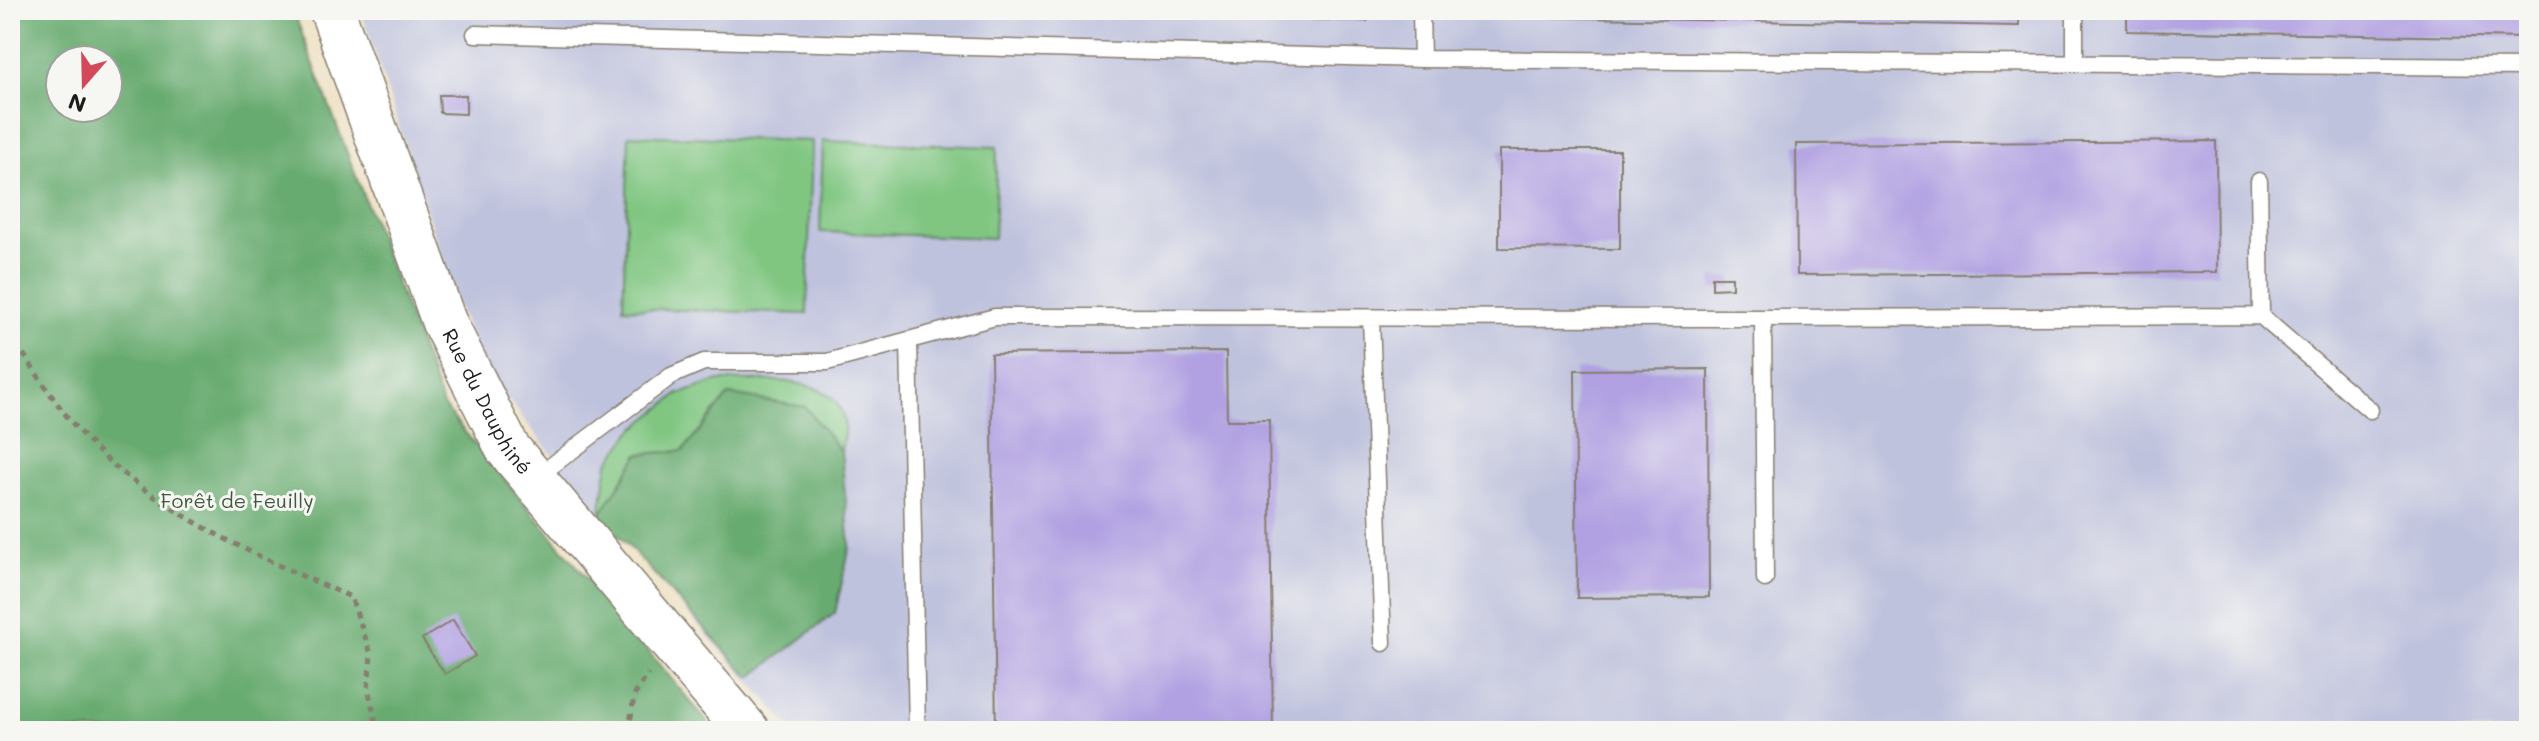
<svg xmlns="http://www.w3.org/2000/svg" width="2539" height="741" font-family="Mali,sans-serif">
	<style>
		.industrial { fill: #bfc2dd }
		.green { fill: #80c681; stroke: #4e714e; stroke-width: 2 }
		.forest { fill: #68ab6f; stroke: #426446; stroke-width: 2; fill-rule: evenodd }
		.building { fill: #b1a1e2 }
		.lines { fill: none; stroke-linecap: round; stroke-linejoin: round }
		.lane-casing { stroke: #867e70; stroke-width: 19 }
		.secondary-casing { stroke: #867e70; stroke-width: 47 }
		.path { stroke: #867e70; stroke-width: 5; stroke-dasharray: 6 6; stroke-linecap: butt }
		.lane { stroke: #fff; stroke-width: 16 }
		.secondary { stroke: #fff; stroke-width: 44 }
		.labels { text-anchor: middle; stroke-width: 6; stroke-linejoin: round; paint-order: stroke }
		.street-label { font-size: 20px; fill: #1c1c1c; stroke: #f6f6f2 }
		.park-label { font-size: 20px; fill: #3f583f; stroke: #f6f6f2 }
	</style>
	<rect width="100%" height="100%" fill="#f6f6f2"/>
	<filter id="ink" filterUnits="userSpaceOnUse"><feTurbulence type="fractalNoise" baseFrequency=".0125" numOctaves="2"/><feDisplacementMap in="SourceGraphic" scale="16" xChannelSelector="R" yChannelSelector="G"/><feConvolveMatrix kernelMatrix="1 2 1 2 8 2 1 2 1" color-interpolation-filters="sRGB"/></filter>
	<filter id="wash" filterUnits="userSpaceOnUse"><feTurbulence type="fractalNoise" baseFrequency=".006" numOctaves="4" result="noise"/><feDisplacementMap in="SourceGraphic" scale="32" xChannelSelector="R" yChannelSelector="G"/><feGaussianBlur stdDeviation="1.8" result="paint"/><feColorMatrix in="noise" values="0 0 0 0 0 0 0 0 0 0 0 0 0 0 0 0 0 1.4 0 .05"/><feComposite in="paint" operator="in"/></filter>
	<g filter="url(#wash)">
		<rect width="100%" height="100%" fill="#efe1c3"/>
		<!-- industrial -->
		<path class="industrial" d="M361,10h2168v721h-1735l-194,-216 -112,-141 -30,-67z"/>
		<!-- green -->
		<path class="green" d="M629,135l183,6 -5,173 -184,-6z
			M823,141l174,6 -3,91 -174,-6z
			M718,381c36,1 118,-11 126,40 2,9 -2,21 -3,31l-36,-45 -76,-12 -46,56 -44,3 -39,61 8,-52 25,-33 44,-35z"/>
		<!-- forest -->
		<path class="forest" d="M10,10h283l150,396 272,325h-705zM60,60h48v48h-48z
			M729,395l76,12 36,45 9,94 -15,67 -85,65 -150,-163 39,-61 44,-3z"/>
		<g id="blocks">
			<!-- building -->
			<path class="building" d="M903,10h464v11z
				M1471,10h548v16l-548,-10z
				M2127,10h402v28l-402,-7z
				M439,95h27v19l-26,-1z
				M2216,141l1,131 -420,3 -1,-131z
				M1499,150h121v99l-121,-1z
				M1712,277h20v11l-20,1z
				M1226,352l1,68h42l4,311h-277l-5,-377z
				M1708,369l1,228 -132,1 -2,-228z
				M453,620l22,36 -30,18 -23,-35z"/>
		</g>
	</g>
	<g filter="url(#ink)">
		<use href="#blocks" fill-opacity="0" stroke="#867e70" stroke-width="2"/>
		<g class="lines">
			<defs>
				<path id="lane" d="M1421,10l1,49
					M475,34l947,25 1107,8
					M2075,64v-54
					M2259,181l2,135
					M1371,318l12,325
					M1763,318l498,-2 109,94
					M909,340l8,391
					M534,479l137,-103 33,-14h123l168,-45 768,1 2,261"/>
				<g id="secondary">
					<path id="s1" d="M332,10l112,312 64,127 239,282"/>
				</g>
			</defs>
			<!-- lane casing -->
			<use href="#lane" class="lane-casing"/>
			<!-- secondary casing -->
			<use href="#secondary" class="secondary-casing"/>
			<!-- path -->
			<path class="path" d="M10,334c27,39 53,84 88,117 67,65 168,110 253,146l20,57 -3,34 10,43
				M629,731l5,-35 14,-22"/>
			<!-- lane -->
			<use href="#lane" class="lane"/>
			<!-- secondary -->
			<use href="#secondary" class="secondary"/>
		</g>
	</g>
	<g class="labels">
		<!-- street labels -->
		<g class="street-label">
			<text dy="7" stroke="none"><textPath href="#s1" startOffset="422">Rue du Dauphiné</textPath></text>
		</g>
		<!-- park labels -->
		<g class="park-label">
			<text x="237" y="508">Forêt de Feuilly</text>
		</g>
	</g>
	<!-- margin -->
	<rect width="2539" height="741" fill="none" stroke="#f6f6f2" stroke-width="40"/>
	<!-- north arrow -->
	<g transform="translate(84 84) rotate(200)"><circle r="38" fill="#f6f6f2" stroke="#9f9f9c" stroke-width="2"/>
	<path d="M0-6L14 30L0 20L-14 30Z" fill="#d1495b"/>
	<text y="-12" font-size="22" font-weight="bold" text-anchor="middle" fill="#1c1c1c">N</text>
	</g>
</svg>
